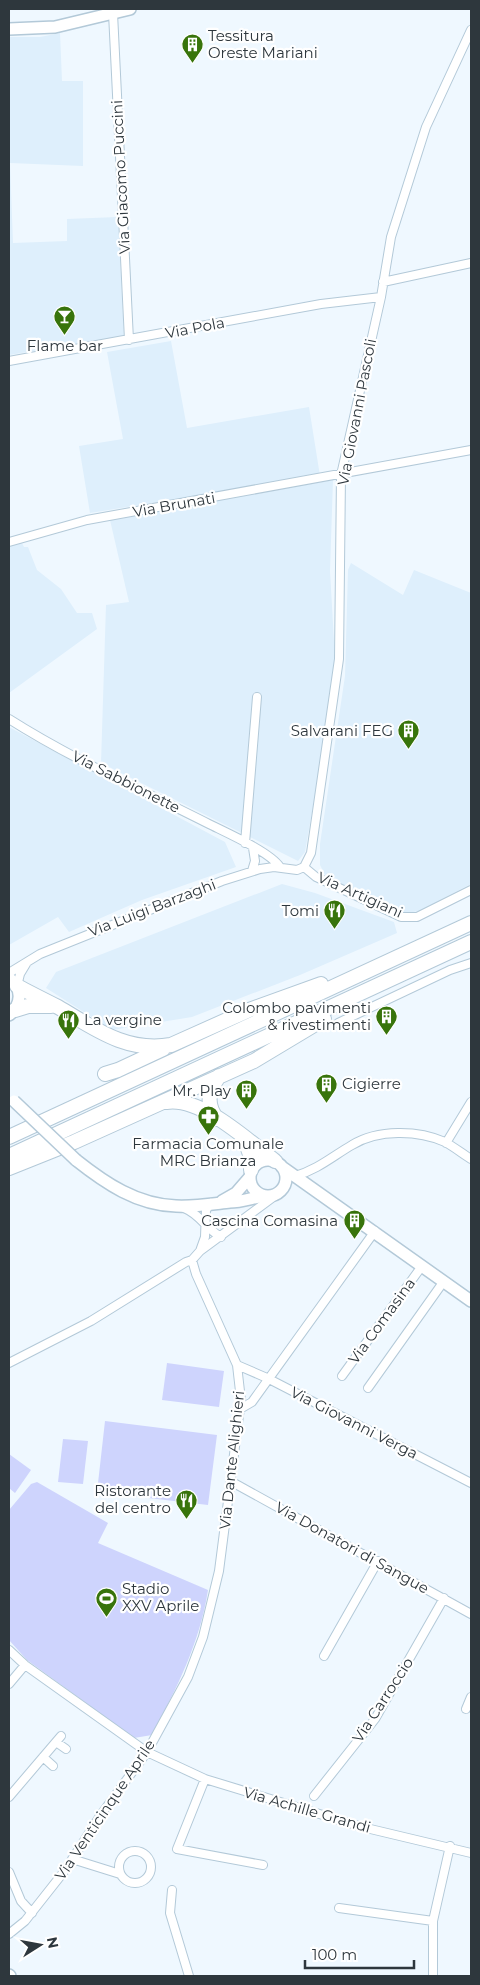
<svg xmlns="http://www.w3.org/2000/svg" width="480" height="1985" font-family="Montserrat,sans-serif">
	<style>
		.built { fill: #deeffc }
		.green { fill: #ced4fd }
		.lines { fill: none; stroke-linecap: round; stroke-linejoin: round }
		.street-casing { stroke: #b3c9d8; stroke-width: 10 }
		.secondary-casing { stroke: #b3c9d8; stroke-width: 14 }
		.highway-casing { stroke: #b3c9d8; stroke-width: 16 }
		.street { stroke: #fff; stroke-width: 8 }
		.secondary { stroke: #fff; stroke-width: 11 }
		.highway { stroke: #fff; stroke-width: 14 }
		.secondary-bridge-casing { stroke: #b3c9d8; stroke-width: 14; stroke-linecap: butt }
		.secondary-bridge { stroke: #fff; stroke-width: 11 }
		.labels { text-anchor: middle; stroke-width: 4.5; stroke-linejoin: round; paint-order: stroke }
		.poi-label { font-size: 15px; fill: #2e373d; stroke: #fff; text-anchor: end }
		.street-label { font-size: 15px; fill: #2e373d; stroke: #fff }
	</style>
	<rect width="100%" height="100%" fill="#eff8ff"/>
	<!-- built -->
	<path class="built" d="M60,33l2,48h21v85l-73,-3 3,80 54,-2v-22l51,-2 6,119 -115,19v-318h31z
		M171,341l16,87 122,-21 11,69 -230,37 -11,-67 44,-7 -16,-87z
		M333,480l-3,91 5,88 -8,68 -22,125 -7,9 -197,-98 5,-158 23,-3 -19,-82z
		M22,543l2,4h4l9,23 24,19 16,24h15l5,16 -88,64v-147z
		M351,563l52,32 11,-25 57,23v291l-52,27 -17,3 -73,-31 -9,-18v-21l25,-168 3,-106z
		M9,727l216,115 11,25 -94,33 -73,32 -11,-15 -49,28z
		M282,884l33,9 79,29 3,11 -97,42 -108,42 -80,13 -66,-42 10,-16z"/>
	<!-- green -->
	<path class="green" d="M167,1363l57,8 -5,36 -57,-7z
		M105,1421l112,14 -9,70 -111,-13z
		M63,1439l25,2 -5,43 -25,-2z
		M9,1454l22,16 -16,23 -6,-5z
		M37,1482l71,41 -10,20 110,47c-8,52 -31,98 -56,145l-18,3 -107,-78 -18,-20v-130l22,-26z"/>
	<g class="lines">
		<defs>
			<path id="street" d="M113,13l16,327
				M383,282l88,-19
				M9,361l312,-57 60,-7
				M9,542l78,-22 384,-70
				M9,719c63,40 133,71 200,105 18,9 61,28 71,43
				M245,843l12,-146
				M304,867l7,-14 28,-194 2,-184 40,-178 10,-60 35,-110 45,-97
				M304,867l12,10 85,40h16l54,-27
				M252,871l3,-10 -2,-13
				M9,973l31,-19 182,-73 38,-12 14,-2 23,3 7,-3
				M17,986l3,-12 6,-10
				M338,1023l112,-53 21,-7
				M446,1143l25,-41
				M295,1176c22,-6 38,-20 57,-31 26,-16 66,-15 93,-3 9,5 18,12 26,17
				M184,1208c16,6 22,21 37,29
				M200,1251l5,-14 1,-27 5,-7
				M9,1363l82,-42 95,-59 6,-2
				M237,1365l30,13 204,105
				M342,1376l80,-110
				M368,1388l76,-107
				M240,1409l12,-7 123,-171
				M232,1482l239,132
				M9,1650l16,15 122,87 58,27 157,48 109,26
				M324,1656l54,-95
				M9,1684l16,-19
				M466,1709l5,-12
				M56,1742l10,7
				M43,1757l10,9
				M205,1779l-28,70 86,16
				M314,1796l61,-77 69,-121
				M9,1797l52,-61
				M119 1867a16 16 0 1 1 32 0a16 16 0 1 1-32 0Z
				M72,1859l48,15
				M9,1872l12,29 11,12
				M172,1890l-2,23 19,63
				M339,1908l94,13
				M9,1934l16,-13 41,-52 34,-53 47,-64 41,-75 15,-40 16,-66 22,-171 -4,-35 -41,-91 -4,-14 8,-9 76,-56
				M433,1976v-55l17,-75"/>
			<path id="secondary" d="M9,29l46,-2 75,-18
				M9,978c14,10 13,27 0,37
				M250 1178a18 18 0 1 1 36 0a18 18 0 1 1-36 0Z
				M76,1160c29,23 61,45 100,46 17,1 36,-2 54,-4 11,0 22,-4 34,-6
				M282,1167l189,134
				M222,1201l14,-8 13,-15
				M9,1975l1,1"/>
			<path id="highway" d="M17,986c13,7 27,14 41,21 36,21 68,46 113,38l78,-35 72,-26
				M15,1010l13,-4h23
				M105,1074l13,-4 45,-21
				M166,1102c35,-6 82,39 109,59
				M217,1119c-12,-16 -8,-28 2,-43
				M9,1137l462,-214
				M244,1138l7,19v13
				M9,1156l462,-214
				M9,1168l65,-26 180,-81 70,-42"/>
		</defs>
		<!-- street casing -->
		<use href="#street" class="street-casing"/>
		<!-- secondary casing -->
		<use href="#secondary" class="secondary-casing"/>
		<!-- highway casing -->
		<use href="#highway" class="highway-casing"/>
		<!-- street -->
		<use href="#street" class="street"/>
		<!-- secondary -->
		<use href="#secondary" class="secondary"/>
		<!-- highway -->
		<use href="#highway" class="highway"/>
		<defs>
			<path id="secondary-bridge" d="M14,1101l62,59"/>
		</defs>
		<!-- secondary-bridge casing -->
		<use href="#secondary-bridge" class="secondary-bridge-casing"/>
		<!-- secondary-bridge -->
		<use href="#secondary-bridge" class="secondary-bridge"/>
	</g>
	<!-- icons -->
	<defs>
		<symbol id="building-pin" viewBox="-11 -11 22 30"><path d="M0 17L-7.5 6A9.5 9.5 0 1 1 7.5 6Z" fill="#38740b" stroke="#fff"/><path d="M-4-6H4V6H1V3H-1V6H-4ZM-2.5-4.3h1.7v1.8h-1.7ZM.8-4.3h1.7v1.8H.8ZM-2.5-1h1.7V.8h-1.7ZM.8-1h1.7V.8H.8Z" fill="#fff"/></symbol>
		<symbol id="bar-pin" viewBox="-11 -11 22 30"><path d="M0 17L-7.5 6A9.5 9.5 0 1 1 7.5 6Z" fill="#38740b" stroke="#fff"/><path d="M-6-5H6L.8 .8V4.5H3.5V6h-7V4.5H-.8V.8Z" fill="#fff"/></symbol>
		<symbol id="restaurant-pin" viewBox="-11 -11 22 30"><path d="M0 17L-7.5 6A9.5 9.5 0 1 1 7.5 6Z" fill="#38740b" stroke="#fff"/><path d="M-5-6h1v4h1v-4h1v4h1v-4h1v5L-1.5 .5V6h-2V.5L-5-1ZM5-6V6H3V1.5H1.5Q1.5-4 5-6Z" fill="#fff"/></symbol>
		<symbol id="pharmacy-pin" viewBox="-11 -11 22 30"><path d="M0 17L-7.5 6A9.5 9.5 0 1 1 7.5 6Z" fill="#38740b" stroke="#fff"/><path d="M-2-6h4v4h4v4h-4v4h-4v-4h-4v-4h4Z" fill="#fff"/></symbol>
		<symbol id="stadium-pin" viewBox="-11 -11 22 30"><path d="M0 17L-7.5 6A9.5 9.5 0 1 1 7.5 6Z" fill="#38740b" stroke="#fff"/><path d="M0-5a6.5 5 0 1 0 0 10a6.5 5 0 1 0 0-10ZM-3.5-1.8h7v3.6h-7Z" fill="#fff"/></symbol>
	</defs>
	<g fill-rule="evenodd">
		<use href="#building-pin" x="180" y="32" width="25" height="34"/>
		<use href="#bar-pin" x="52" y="304" width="25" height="34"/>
		<use href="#building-pin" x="396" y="718" width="25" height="34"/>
		<use href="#restaurant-pin" x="322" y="898" width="25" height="34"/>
		<use href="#building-pin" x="374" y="1004" width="25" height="34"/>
		<use href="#restaurant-pin" x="56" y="1008" width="25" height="34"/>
		<use href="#building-pin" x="314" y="1072" width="25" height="34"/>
		<use href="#building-pin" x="234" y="1078" width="25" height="34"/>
		<use href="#pharmacy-pin" x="196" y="1104" width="25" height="34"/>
		<use href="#building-pin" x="342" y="1208" width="25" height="34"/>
		<use href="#restaurant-pin" x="174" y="1488" width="25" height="34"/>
		<use href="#stadium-pin" x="94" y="1586" width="25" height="34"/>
	</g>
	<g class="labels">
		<!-- poi labels -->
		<g class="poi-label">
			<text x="208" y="41" text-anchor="start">Tessitura<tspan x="208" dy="17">Oreste Mariani</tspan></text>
			<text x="65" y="351" text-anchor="middle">Flame bar</text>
			<text x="393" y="736">Salvarani FEG</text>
			<text x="319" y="916">Tomi</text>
			<text x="371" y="1013">Colombo pavimenti<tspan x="371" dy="17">&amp; rivestimenti</tspan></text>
			<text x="84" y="1025" text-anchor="start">La vergine</text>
			<text x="342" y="1089" text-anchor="start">Cigierre</text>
			<text x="231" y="1096">Mr. Play</text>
			<text x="208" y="1149" text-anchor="middle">Farmacia Comunale<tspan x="208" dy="17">MRC Brianza</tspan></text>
			<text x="338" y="1226">Cascina Comasina</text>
			<text x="171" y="1496">Ristorante<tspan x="171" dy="17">del centro</tspan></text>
			<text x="122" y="1594" text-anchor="start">Stadio<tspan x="122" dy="17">XXV Aprile</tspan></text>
		</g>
		<!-- street labels -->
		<g class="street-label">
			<text transform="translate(121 177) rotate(-93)" y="5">Via Giacomo Puccini</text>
			<text transform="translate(195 328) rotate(-11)" y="5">Via Pola</text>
			<text transform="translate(357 412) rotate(-79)" y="5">Via Giovanni Pascoli</text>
			<text transform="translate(174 505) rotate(-10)" y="5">Via Brunati</text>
			<text transform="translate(126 782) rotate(27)" y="5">Via Sabbionette</text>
			<text transform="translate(360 895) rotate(24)" y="5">Via Artigiani</text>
			<text transform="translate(152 908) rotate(-21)" y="5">Via Luigi Barzaghi</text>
			<text transform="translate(382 1321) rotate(-54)" y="5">Via Comasina</text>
			<text transform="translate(354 1423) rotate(27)" y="5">Via Giovanni Verga</text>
			<text transform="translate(232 1460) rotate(-84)" y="5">Via Dante Alighieri</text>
			<text transform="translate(352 1548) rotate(29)" y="5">Via Donatori di Sangue</text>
			<text transform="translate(383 1700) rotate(-57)" y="5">Via Carroccio</text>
			<text transform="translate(105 1810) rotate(-56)" y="5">Via Venticinque Aprile</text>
			<text transform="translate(307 1810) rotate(16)" y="5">Via Achille Grandi</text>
		</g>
	</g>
	<!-- border -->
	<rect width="480" height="1985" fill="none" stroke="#2e373d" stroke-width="20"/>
	<!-- north arrow -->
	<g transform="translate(40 1945) rotate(79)" stroke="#ffffff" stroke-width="4" paint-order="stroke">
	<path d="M0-4L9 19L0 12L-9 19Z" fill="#2e373d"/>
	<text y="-8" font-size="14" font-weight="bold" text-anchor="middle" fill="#2e373d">N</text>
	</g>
	<!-- scale -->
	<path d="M305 1960v8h109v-8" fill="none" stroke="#2e373d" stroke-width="2.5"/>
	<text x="312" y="1960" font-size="15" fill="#2e373d" stroke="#ffffff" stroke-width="4" paint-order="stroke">100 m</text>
</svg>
